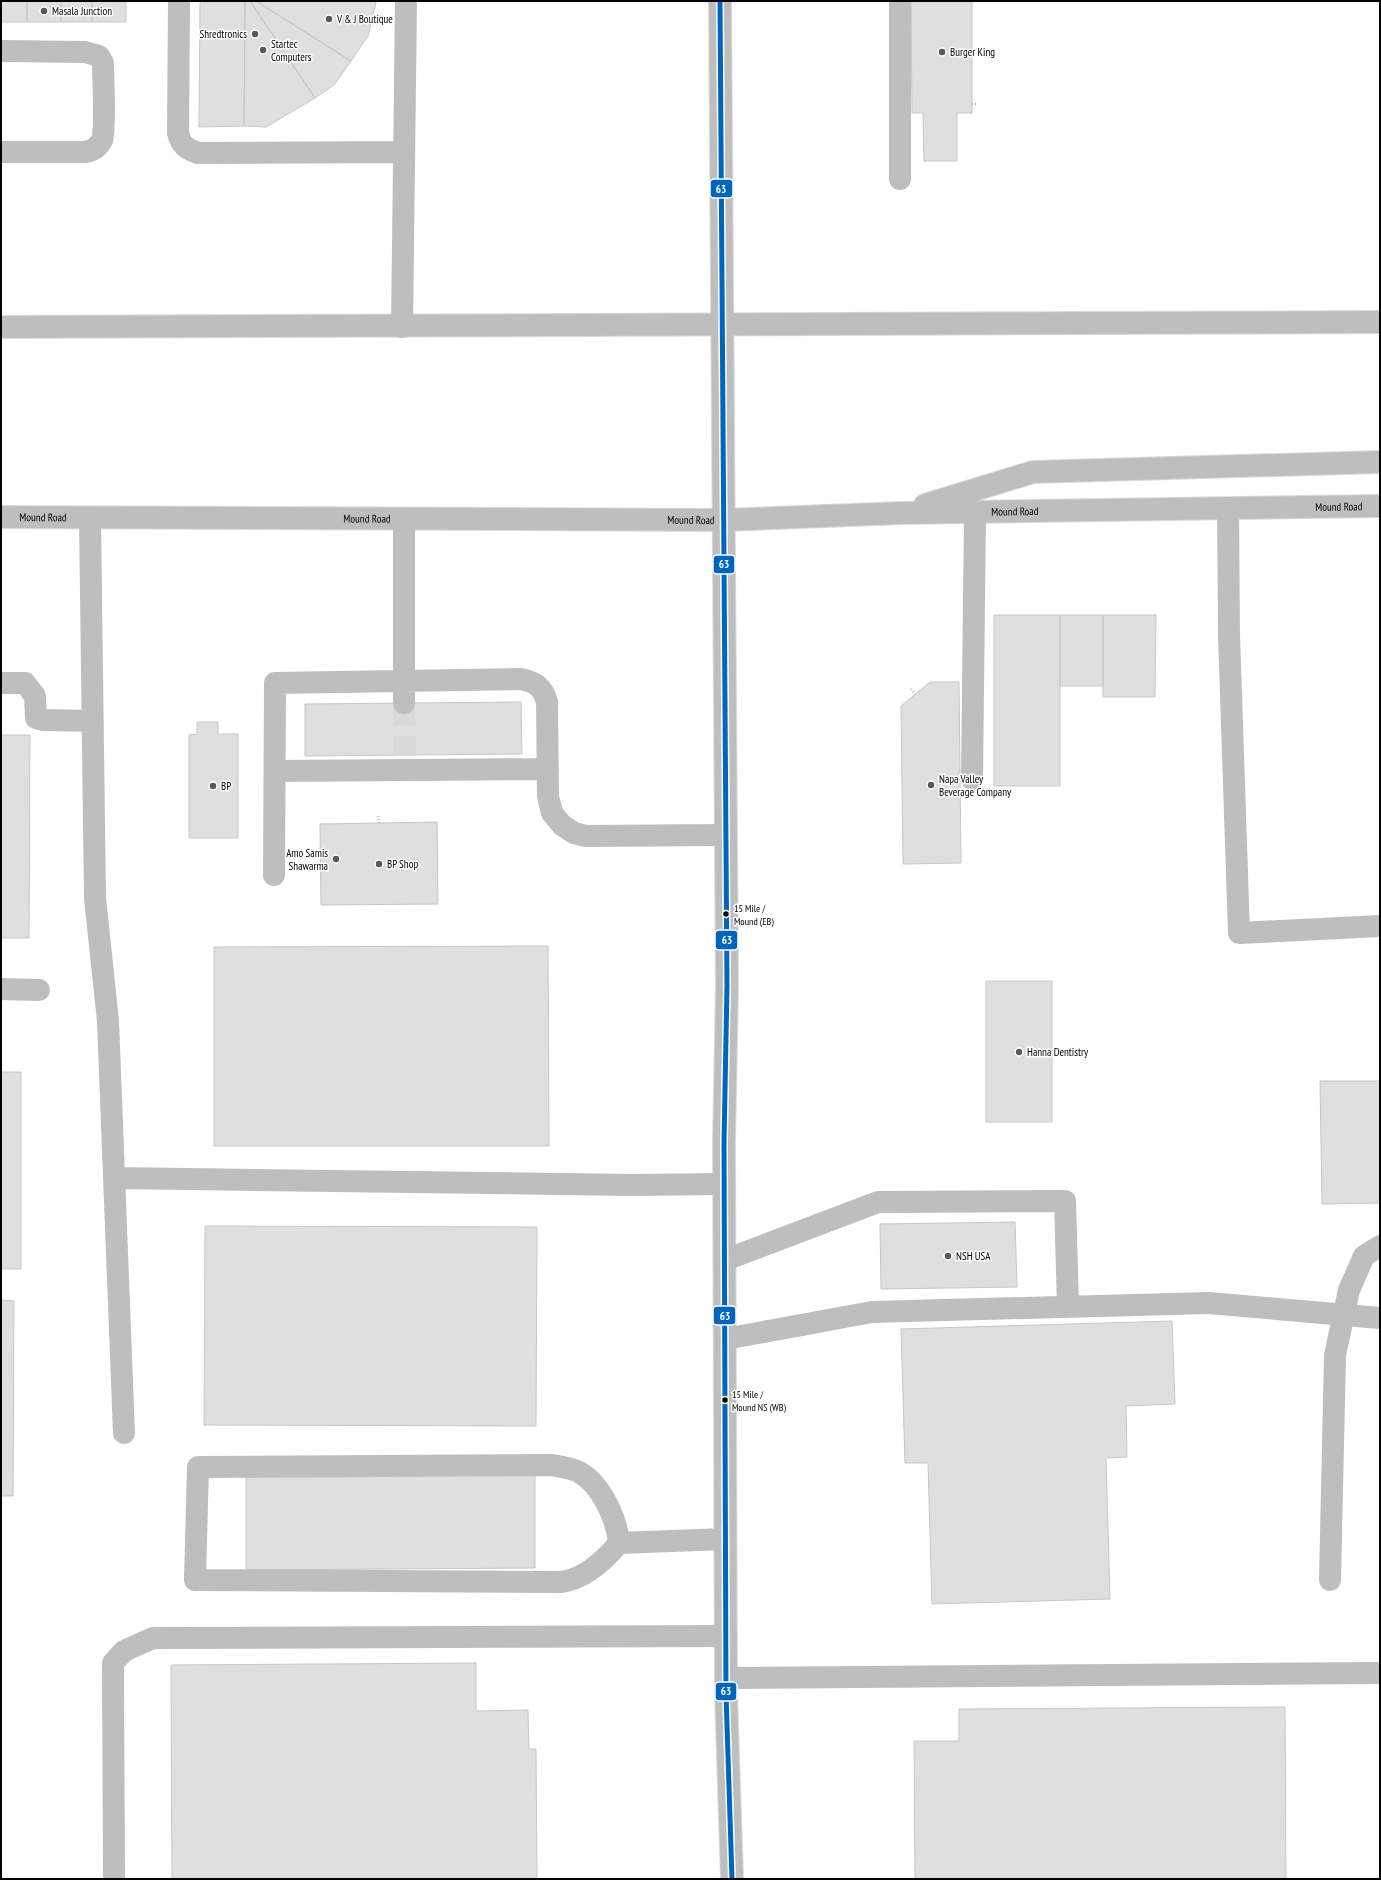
<svg xmlns="http://www.w3.org/2000/svg" width="1381" height="1880" font-family="'PT Sans Narrow',sans-serif">
	<style>
		.building { fill: #dfdfdf; stroke: #c7c7c7 }
		.lines { fill: none; stroke-linecap: round; stroke-linejoin: round }
		.minor-tunnel { stroke: #d9d9d9; stroke-width: 22; stroke-dasharray: 22 11; stroke-linecap: butt }
		.major-casing { stroke: #dbdbdb; stroke-width: 24 }
		.path { stroke: #b9b9b9; stroke-width: 2.5; stroke-dasharray: 1 2; stroke-linecap: butt }
		.minor { stroke: #bebebe; stroke-width: 22 }
		.major { stroke: #bebebe; stroke-width: 22 }
		.bus-1-casing { stroke: #fff; stroke-width: 8 }
		.bus-1 { stroke: #0065bd; stroke-width: 5 }
		.poi-dot { fill: #595959; stroke: #fff; stroke-width: 1.5 }
		.bus-dot { fill: #000; stroke: #fff; stroke-width: 1.5 }
		.labels { text-anchor: middle; stroke-width: 3; stroke-linejoin: round; paint-order: stroke }
		.bus-label { font-size: 10px; fill: #000; stroke: #fff; text-anchor: start }
		.poi-label { font-size: 11px; fill: #000; stroke: #fff; text-anchor: start }
		.street-label { font-size: 11px; fill: #000; stroke: #fff }
		.line-badge { stroke: #fff; stroke-width: 1.5 }
		.badge-label { font-size: 11px; text-anchor: middle; font-weight: bold; fill: #fff }
	</style>
	<rect width="100%" height="100%" fill="#fff"/>
	<!-- building -->
	<path class="building" d="M1,1h26v21h-26z
		M27,1h34v21h-34z
		M61,1h31v21h-31z
		M92,1h34v21h-34z
		M200,1h45l-1,125 -45,1z
		M245,1h5l65,97 -49,29 -22,-1z
		M250,1h6l95,60 -17,24 -19,13z
		M256,1h120v2l-8,33 -17,25z
		M911,1h61v112h-15v48h-33l-1,-48h-11z
		M994,615h66v171h-66z
		M1060,615h43v71h-43z
		M1103,615h53l-1,82h-52z
		M930,682h29l2,181 -58,1 -2,-158z
		M521,702l1,52 -217,2v-52z
		M197,722h21v12h20v104h-49v-103l8,-1z
		M1,735h29l-1,203h-28z
		M437,822l1,82 -117,1 -1,-81z
		M548,946l1,200h-335v-199z
		M986,981h66v141h-66z
		M1,1072h20v197h-20z
		M1320,1081h60v122l-58,1z
		M1015,1222l2,65 -136,2 -1,-65z
		M205,1226l332,1 -1,199 -332,-1z
		M1,1300l13,1 -1,195h-12z
		M1172,1321l3,83 -49,2 1,51 -21,1 4,141 -178,5 -4,-141h-23l-4,-134z
		M535,1475v93l-289,2v-93z
		M476,1663v48l52,-1 1,39h7l1,130h-365l-1,-214z
		M1285,1707l1,172h-371l-1,-138h45v-32z"/>
	<g class="lines">
		<!-- minor-tunnel -->
		<path class="minor-tunnel" d="M404,703l1,52"/>
		<defs>
			<g id="major">
				<path d="M720,1l7,985 -3,156 2,552 6,185"/>
				<path d="M1,327l1379,-5"/>
				<path d="M925,505l108,-33 347,-10"/>
				<path id="s1" d="M1,517l723,3 177,-7 479,-7"/>
			</g>
		</defs>
		<!-- major casing -->
		<use href="#major" class="major-casing"/>
		<!-- path -->
		<path class="path" d="M972,104h4
			M911,689l4,5
			M378,816l1,7"/>
		<!-- minor -->
		<path class="minor" d="M179,1l-1,132c3,12 8,16 20,20l206,-1
			M900,1v178
			M1,51l84,1 14,4 4,7c0,15 3,66 -1,77 -4,8 -10,11 -17,12h-84
			M402,327l4,-326
			M1228,508l1,127 10,298 141,-7
			M90,518l5,380 13,123 16,412
			M404,520v183
			M1,683h24l10,13 1,22 8,2 48,1
			M275,771l273,-2
			M972,779l3,-267
			M274,875l1,-192 246,-4c14,3 22,8 26,23l1,94 4,17 10,12 12,8 12,3 139,-1
			M1,989l38,1
			M114,1178l517,7 93,-1
			M725,1260l153,-58 187,-1 3,106
			M725,1339l147,-27 337,-9 171,15
			M619,1543c-15,18 -35,36 -58,39l-366,-2 3,-113 354,-2c9,2 19,3 27,7 22,12 38,47 40,71l106,-4
			M1330,1580l5,-225 14,-65 15,-34 16,-10
			M726,1678l654,-5
			M114,1879l-1,-216 11,-12 29,-13 573,-2"/>
		<!-- major -->
		<use href="#major" class="major"/>
		<defs>
			<path id="bus-1" d="M720,1l7,985 -3,156 2,552 6,185"/>
		</defs>
		<!-- bus-1 casing -->
		<use href="#bus-1" class="bus-1-casing"/>
		<!-- bus-1 -->
		<use href="#bus-1" class="bus-1"/>
	</g>
	<!-- markers -->
	<g class="poi-dot">
		<circle cx="44" cy="11" r="4"/>
		<circle cx="329" cy="19" r="4"/>
		<circle cx="255" cy="34" r="4"/>
		<circle cx="263" cy="50" r="4"/>
		<circle cx="942" cy="52" r="4"/>
		<circle cx="931" cy="785" r="4"/>
		<circle cx="213" cy="786" r="4"/>
		<circle cx="336" cy="859" r="4"/>
		<circle cx="379" cy="864" r="4"/>
		<circle cx="1019" cy="1052" r="4"/>
		<circle cx="948" cy="1256" r="4"/>
	</g>
	<g class="bus-dot">
		<circle cx="726" cy="914" r="3.5"/>
		<circle cx="725" cy="1400" r="3.5"/>
	</g>
	<g class="labels">
		<!-- bus labels -->
		<g class="bus-label">
			<text x="734" y="912">15 Mile /<tspan x="734" dy="13">Mound (EB)</tspan></text>
			<text x="732" y="1398">15 Mile /<tspan x="732" dy="13">Mound NS (WB)</tspan></text>
		</g>
		<!-- poi labels -->
		<g class="poi-label">
			<text x="52" y="15">Masala Junction</text>
			<text x="337" y="23">V &amp; J Boutique</text>
			<text x="247" y="38" text-anchor="end">Shredtronics</text>
			<text x="271" y="48">Startec<tspan x="271" dy="13">Computers</tspan></text>
			<text x="950" y="56">Burger King</text>
			<text x="939" y="783">Napa Valley<tspan x="939" dy="13">Beverage Company</tspan></text>
			<text x="221" y="790">BP</text>
			<text x="328" y="857" text-anchor="end">Amo Samis<tspan x="328" dy="13">Shawarma</tspan></text>
			<text x="387" y="868">BP Shop</text>
			<text x="1027" y="1056">Hanna Dentistry</text>
			<text x="956" y="1260">NSH USA</text>
		</g>
		<!-- street labels -->
		<g class="street-label">
			<text dy="4" stroke="none"><textPath href="#s1" startOffset="1338">Mound Road</textPath></text>
			<text dy="4" stroke="none"><textPath href="#s1" startOffset="1014">Mound Road</textPath></text>
			<text dy="4" stroke="none"><textPath href="#s1" startOffset="42">Mound Road</textPath></text>
			<text dy="4" stroke="none"><textPath href="#s1" startOffset="366">Mound Road</textPath></text>
			<text dy="4" stroke="none"><textPath href="#s1" startOffset="690">Mound Road</textPath></text>
		</g>
	</g>
	<g class="line-badge">
		<rect x="710" y="179" width="23" height="19" rx="4" fill="#0065bd"/>
		<rect x="713" y="555" width="22" height="19" rx="4" fill="#0065bd"/>
		<rect x="715" y="930" width="23" height="20" rx="4" fill="#0065bd"/>
		<rect x="713" y="1306" width="23" height="19" rx="4" fill="#0065bd"/>
		<rect x="715" y="1682" width="22" height="19" rx="4" fill="#0065bd"/>
	</g>
	<g class="badge-label">
		<text x="721" y="193">63</text>
		<text x="724" y="568">63</text>
		<text x="727" y="944">63</text>
		<text x="725" y="1320">63</text>
		<text x="726" y="1695">63</text>
	</g>
	<!-- border -->
	<rect width="1381" height="1880" fill="none" stroke="#000000" stroke-width="4"/>
</svg>
